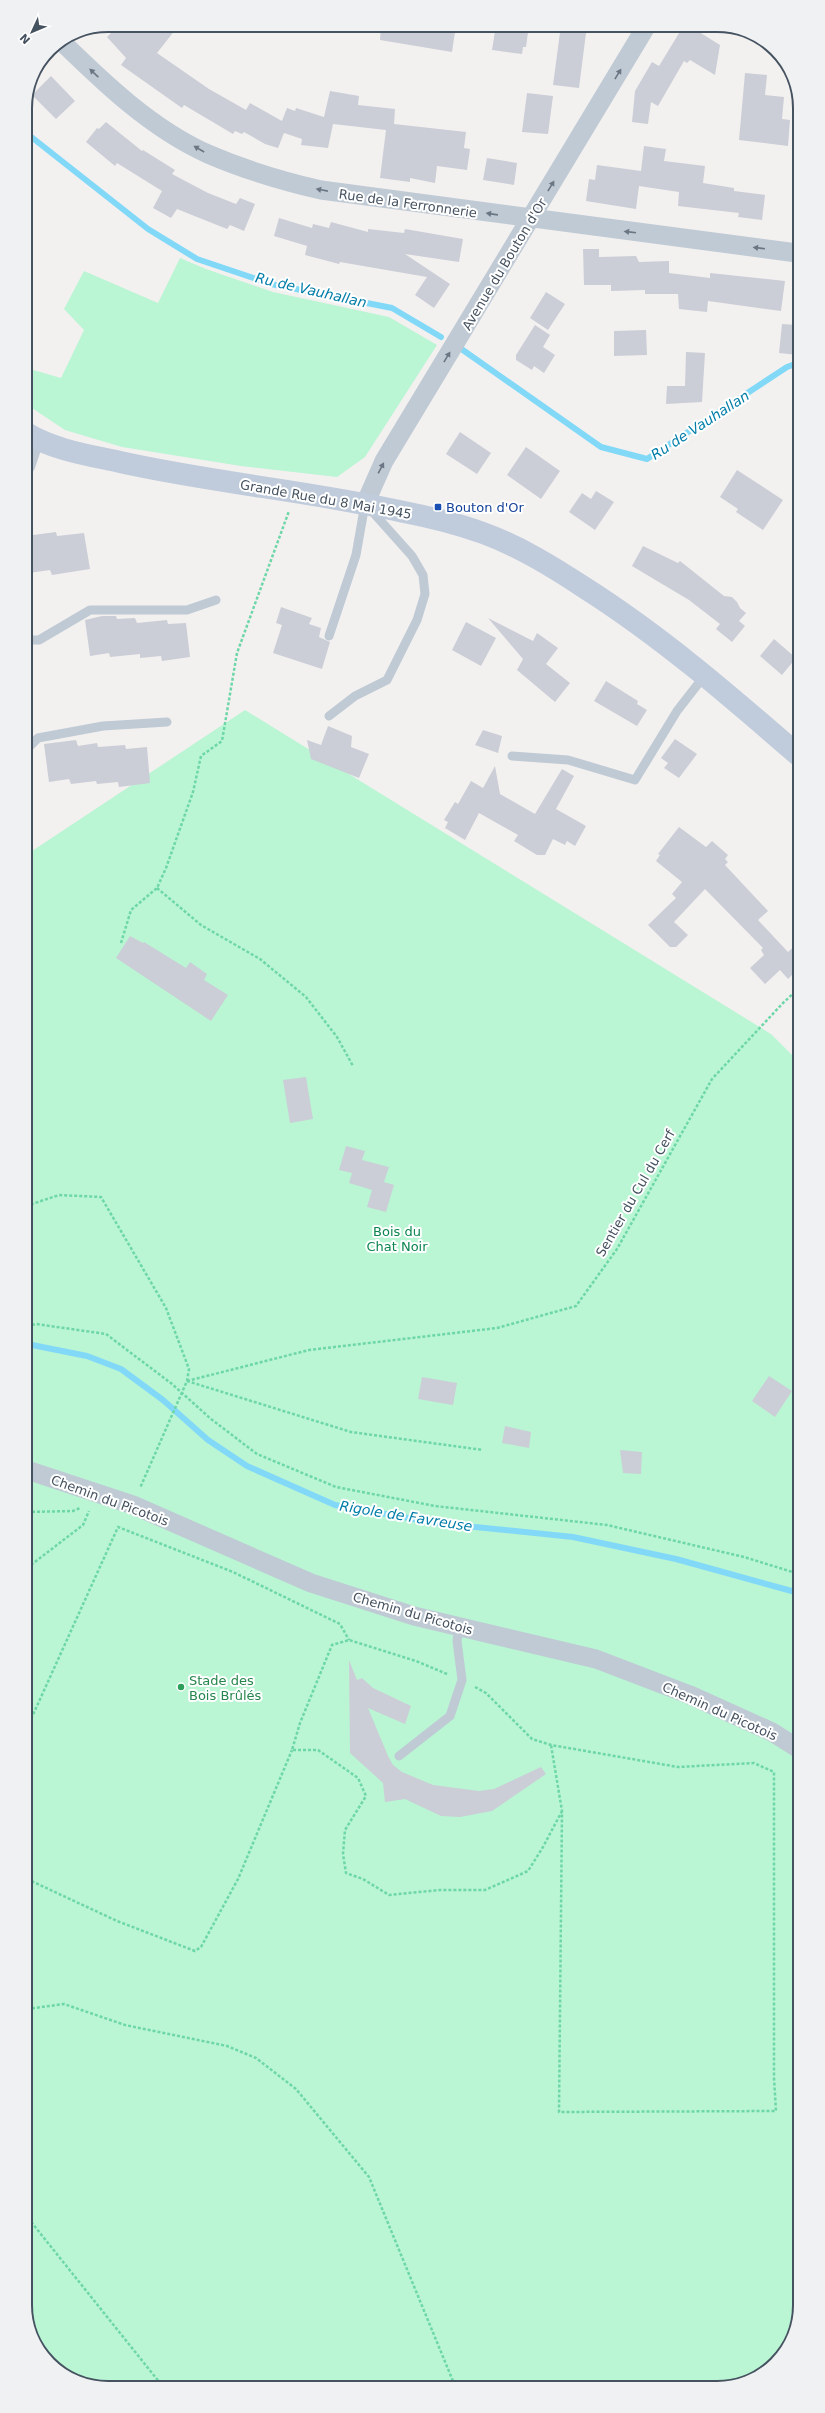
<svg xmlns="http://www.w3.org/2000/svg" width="825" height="2413" font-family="'DejaVu Sans',sans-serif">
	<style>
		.green { fill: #baf5d4 }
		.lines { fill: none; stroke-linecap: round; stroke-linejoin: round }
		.stream { stroke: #82d9f7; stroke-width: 6 }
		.building { fill: #cbced6 }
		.path { stroke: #6dd7a8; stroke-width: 2.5; stroke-dasharray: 3 2; stroke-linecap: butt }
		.service { stroke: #bfcad4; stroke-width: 9 }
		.minor { stroke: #bfcad4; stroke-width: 19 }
		.secondary { stroke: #c0ccdb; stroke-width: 22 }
		.oneway { fill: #6a7683 }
		.transit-dot { fill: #1a4fb4; stroke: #fff; stroke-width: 1.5 }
		.leisure-dot { fill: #2e9e5b; stroke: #fff; stroke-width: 1.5 }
		.labels { text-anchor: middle; stroke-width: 4; stroke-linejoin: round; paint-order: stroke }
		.street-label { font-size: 13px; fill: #455260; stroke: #fff }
		.transit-label { font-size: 13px; fill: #164399; stroke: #fff; text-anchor: start }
		.park-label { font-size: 13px; fill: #0c864f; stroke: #fff }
		.leisure-label { font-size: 13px; fill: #27864d; stroke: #fff; text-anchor: start }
		.water-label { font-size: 14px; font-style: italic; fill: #027da8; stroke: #fff }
		.rim { fill: none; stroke: #455260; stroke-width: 2 }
	</style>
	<rect width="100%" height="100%" fill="#f3f0f0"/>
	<!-- green -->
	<path class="green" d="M180,258l26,11 67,23 116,25 48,28 -72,112 -28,20 -96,-11 -119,-19 -57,-17 -39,-26 -1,-18 5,-17 31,9 23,-48 -20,-21 20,-38 74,32z
		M245,710l526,324 27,27 2,1244 -17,51 -45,29 -636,3 -49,-20 -25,-42 -2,-1471z"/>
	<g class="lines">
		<!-- stream -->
		<path class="stream" d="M25,132l123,97 49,30 74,25 121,24 49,29
			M460,348l141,99 46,12 140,-92 11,-4
			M27,1344l60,12 34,13 42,31 45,40 39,26 88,39 101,18 137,14 103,22 123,34"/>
	</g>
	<!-- building -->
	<path class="building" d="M179,25l-22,28 52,36 37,21 4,-7 32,18 5,-13 8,3 1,-3 28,9 6,-26 29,5 -1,9 37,4 -1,15 72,8 -2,16 6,1 -3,21 -30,-4 -2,17 -25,-5v4l-30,-4 6,-48 -53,-6 -5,24 -27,-3 1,-6 -18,-6 -6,15 -13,-4 -21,-12 -2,2 -7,-3 -2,3 -49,-29 -2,3 -61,-43 5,-7 -19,-21 4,-4 -7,-7z
		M381,25h75l-4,27 -72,-12z
		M496,25h33l-3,22h-3l-1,7 -30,-4z
		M561,25h26l-8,63 -26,-3z
		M684,25h4l32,20 -5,30 -25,-15 -3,3 -3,-2 -26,45 -7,-4 -3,22 -16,-2 3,-31 17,-29 7,4z
		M745,73l22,2 -2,20 19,2 -2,22 8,1 -2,26 -49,-6z
		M51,76l24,25 -19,18 -24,-24z
		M527,93l26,3 -5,38 -26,-2z
		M106,122l36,29 1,-1 32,20 -3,4 36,19 28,11 4,-6 15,6 -11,27 -14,-6 -3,4 -50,-20 -6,9 -18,-10 9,-17 -45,-28 -2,3 -29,-24 11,-14 2,1z
		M644,146l22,3 -2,12 41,5 -2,17 31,5v3l31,4 -3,25 -24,-3 1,-4 -61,-7 1,-14 -40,-6 -3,23 -50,-8 3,-22 6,1 2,-15 44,6z
		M487,158l30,5 -3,22 -31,-5z
		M279,218l33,10 1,-4 16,4 2,-6 37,10v-3l36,4 1,-4 58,10 -4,23 -54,-8 45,30 -16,24 -19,-13 12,-18 -87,-15 -1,2 -34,-9 2,-9 -33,-10z
		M583,249h16v8l37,-1 3,6 30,-1v12l41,5v-5l75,8 -4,30 -73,-10 -1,11 -28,-3 -1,-15h-33v-4l-34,1v-6h-27z
		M546,292l19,12 -17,26 -18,-12z
		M782,324l16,1v30l-19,-2z
		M535,325l15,10 -7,12 12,8 -11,18 -10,-7 -2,4 -16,-10v-5z
		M646,330l1,25 -33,1v-25z
		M686,352l19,1 -3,49 -36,2 1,-18h18z
		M460,432l31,21 -14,21 -31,-20z
		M526,447l34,24 -19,28 -34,-24z
		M737,470l46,30 -20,30 -27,-18 2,-3 -18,-12z
		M596,491l18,11 -19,28 -26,-18 13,-19 9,6z
		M56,532l1,4 27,-3 6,36 -38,6 -2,-5 -21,3 -2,-13h-1v-24z
		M643,546l35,17 2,-2 44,35 8,1 5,5 3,6 6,5 -7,8 6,5 -13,16 -16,-13 4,-5 -31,-24 -57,-34z
		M281,607l31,11 -3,6 12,4 -2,9 11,5 -8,27 -49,-16 9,-28 -6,-2z
		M102,616h14l1,3 18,-1 2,5 30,-3 1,4 18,-1 4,34 -28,4 -1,-5 -21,2v-4l-30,3 -1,-4 -19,3 -5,-36z
		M488,618l45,23 4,-8 21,15 -12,16 24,19 -15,19 -38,-32 6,-11z
		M466,622l30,16 -15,28 -29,-16z
		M774,639l22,19 -14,17 -22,-19z
		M606,681l32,20 -1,3 10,6 -10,16 -43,-25z
		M328,726l24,10 -1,11 18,7 -10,24 -48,-19 -4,-19 14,5z
		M483,730l19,6 -4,17 -23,-8z
		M675,739l22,15 -18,24 -15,-10 4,-5 -7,-5z
		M76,740l2,6 19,-3 1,4 27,-2 1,4 21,-2 3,36 -31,4 -1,-5 -21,2 -1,-3 -25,3 -2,-5 -20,3 -5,-38z
		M495,766l5,28 35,20 27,-45 12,7 -18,33 30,17 -11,20 -8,-5 -2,4 -12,-6 -8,16h-8l-23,-14 4,-6 -39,-22 -14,27 -20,-12 3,-6 -4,-2 11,-18 3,2 13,-23 12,7z
		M679,827l27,20 6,-6 16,14 -3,4 3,3 -3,3 43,46 -10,9 30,32 10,-9v26l-10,10 -8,-9 -15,14 -15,-16 14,-13 -3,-5 2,-2 -58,-59 -31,33 14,13 -12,12h-6l-22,-22 28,-27 -4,-4 10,-12 -26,-21 4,-6 -2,-1z
		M130,936l13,7 1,-1 42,26 4,-6 17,12 -3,6 24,15 -17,26 -95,-63z
		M306,1077l7,42 -23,4 -7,-43z
		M346,1146l19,5 -3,9 27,7 -5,15 10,3 -8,27 -19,-5 5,-17 -23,-7 3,-10 -13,-3z
		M769,1376l23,15 -17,26 -23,-16z
		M422,1377l35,6 -4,22 -35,-6z
		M505,1426l26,6 -2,16 -27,-5z
		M620,1450l22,2 -1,22 -18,-1z
		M349,1660l8,20 5,-2 11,10 38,18 -6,18 -37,-16 20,48 5,9 9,7 31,13 46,6 15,-2 47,-22 5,7 -54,37 -32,6 -19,-1 -36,-17 -20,3 -2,-19 -33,-30z"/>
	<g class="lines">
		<!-- path -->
		<path class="path" d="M157,888l44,37 59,34 46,38 31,40 16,29
			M121,943l10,-33 26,-22 9,-20 27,-76 8,-36 21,-15 15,-88 52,-142
			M26,1206l33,-11 42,2 65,111 23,61 -2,12 -47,107
			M27,1326l9,-2 70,10 66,50 39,35 46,35 79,33 99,19 172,19 137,32 55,17
			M187,1381l122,-31 188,-22 79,-22 41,-57 95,-170 71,-76 15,-14
			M187,1381l164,51 132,18
			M27,1512l46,-1 7,-3
			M27,1568l56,-43 6,-14
			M447,1674l-31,-13 -67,-21 -17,5 -32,78 -8,27h26l40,28 8,18 -21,34 -2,24 3,19 17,6 26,16 51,-5h45l43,-19 15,-24 19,-36
			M475,1687l11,6 46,46 19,6 127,22 76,-4 20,9v306l2,33 -217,1 3,-301 -11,-66
			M27,1728l91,-201 115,45 107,52 9,16
			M27,1879l90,42 78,30 6,-4 37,-68 54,-129
			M27,2009l37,-5 61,21 102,21 29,12 40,31 73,88 86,209
			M28,2218l136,170"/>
		<!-- service -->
		<path class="service" d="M329,636l27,-81 9,-51
			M26,640h13l51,-30h97l29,-10
			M329,716l26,-20 32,-16 30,-60 8,-26 -2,-19 -11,-19 -42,-47
			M26,750l12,-12 65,-12 64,-4
			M512,756l56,4 67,20 42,-69 28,-36
			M399,1756l51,-40 12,-36 -5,-39 2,-14"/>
		<!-- minor -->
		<path class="minor" d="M61,41c44,43 91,88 147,113 37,16 74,27 113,36l476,63
			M26,465l9,-27
			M365,504l19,-43 263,-436
			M27,1470l106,35 178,78 103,33 182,43 94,36 82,37 27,17"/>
		<!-- secondary -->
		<path class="secondary" d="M26,433c28,17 62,22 94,29 94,21 190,29 284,50 26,5 54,12 79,21 36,13 70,34 102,55 77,49 145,108 213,167"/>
	</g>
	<!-- one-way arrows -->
	<defs><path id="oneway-solid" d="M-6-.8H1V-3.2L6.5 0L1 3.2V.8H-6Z"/></defs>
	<g class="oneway">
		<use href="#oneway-solid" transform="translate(94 73) rotate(-137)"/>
		<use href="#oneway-solid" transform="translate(618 74) rotate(-59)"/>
		<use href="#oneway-solid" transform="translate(199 149) rotate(-150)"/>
		<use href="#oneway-solid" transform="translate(551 186) rotate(-59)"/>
		<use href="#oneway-solid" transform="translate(322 190) rotate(-169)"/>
		<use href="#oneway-solid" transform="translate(492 214) rotate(-172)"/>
		<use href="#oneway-solid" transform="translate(630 232) rotate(-173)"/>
		<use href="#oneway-solid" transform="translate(759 248) rotate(-173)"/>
		<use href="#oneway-solid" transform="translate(447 357) rotate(-59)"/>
		<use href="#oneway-solid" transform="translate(381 468) rotate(-62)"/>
	</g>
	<!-- markers -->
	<rect class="transit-dot" x="434" y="503" width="8" height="8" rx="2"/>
	<circle class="leisure-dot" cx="181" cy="1687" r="4"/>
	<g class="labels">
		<!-- street labels -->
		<g class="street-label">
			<text transform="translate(408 203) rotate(8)" y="5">Rue de la Ferronnerie</text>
			<text transform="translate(504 264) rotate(-59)" y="5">Avenue du Bouton d'Or</text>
			<text transform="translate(326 499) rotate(10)" y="5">Grande Rue du 8 Mai 1945</text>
			<text transform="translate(635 1193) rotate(-60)" y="5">Sentier du Cul du Cerf</text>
			<text transform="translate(110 1500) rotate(20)" y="5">Chemin du Picotois</text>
			<text transform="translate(413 1613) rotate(16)" y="5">Chemin du Picotois</text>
			<text transform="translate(720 1711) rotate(24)" y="5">Chemin du Picotois</text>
		</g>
		<!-- transit labels -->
		<g class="transit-label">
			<text x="446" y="512">Bouton d'Or</text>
		</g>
		<!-- park labels -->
		<g class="park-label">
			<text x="397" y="1236">Bois du<tspan x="397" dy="15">Chat Noir</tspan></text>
		</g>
		<!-- leisure labels -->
		<g class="leisure-label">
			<text x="189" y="1685">Stade des<tspan x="189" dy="15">Bois Brûlés</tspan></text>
		</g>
		<!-- water labels -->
		<g class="water-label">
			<text transform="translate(311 290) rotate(13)" y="5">Ru de Vauhallan</text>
			<text transform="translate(700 425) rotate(-33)" y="5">Ru de Vauhallan</text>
			<text transform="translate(406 1516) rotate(9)" y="5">Rigole de Favreuse</text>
		</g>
	</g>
	<!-- crop -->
	<path d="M0 0H825V2413H0ZM108 32H717A76 76 0 0 1 793 108V2305A76 76 0 0 1 717 2381H108A76 76 0 0 1 32 2305V108A76 76 0 0 1 108 32Z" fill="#f0f1f2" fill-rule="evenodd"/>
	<path class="rim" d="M108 32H717A76 76 0 0 1 793 108V2305A76 76 0 0 1 717 2381H108A76 76 0 0 1 32 2305V108A76 76 0 0 1 108 32Z"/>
	<!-- north arrow -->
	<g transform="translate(32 32) rotate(226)" stroke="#ffffff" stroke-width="3" paint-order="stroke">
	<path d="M0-3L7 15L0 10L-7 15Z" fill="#455260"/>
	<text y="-6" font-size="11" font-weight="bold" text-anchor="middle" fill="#455260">N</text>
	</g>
</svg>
